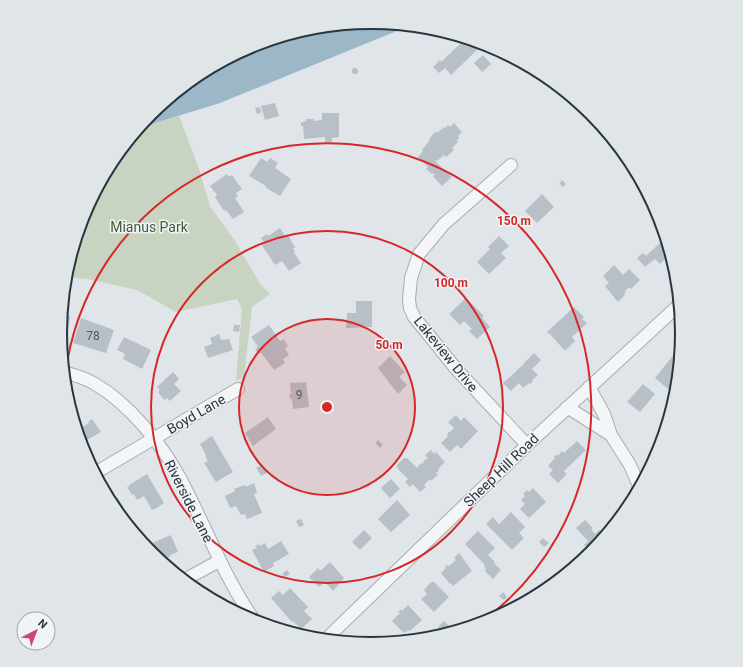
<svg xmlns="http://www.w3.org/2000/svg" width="743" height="667" font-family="Roboto,sans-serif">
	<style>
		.green { fill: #c9d3c1 }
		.water { fill: #9cb8c8 }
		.building { fill: #b8bfc6 }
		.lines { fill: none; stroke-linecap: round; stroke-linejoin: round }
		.minor-casing { stroke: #a5adb3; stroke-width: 14 }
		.minor { stroke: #f3f5f7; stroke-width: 12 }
		.ring { fill: none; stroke: #d62828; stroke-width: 2 }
		.labels { text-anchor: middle; stroke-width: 3; stroke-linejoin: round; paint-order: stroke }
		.number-label { font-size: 12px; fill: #4d5862 }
		.park-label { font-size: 14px; fill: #435b37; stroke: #f0f4f6 }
		.street-label { font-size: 14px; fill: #293540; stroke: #f0f4f6 }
		.rim { fill: none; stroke: #293540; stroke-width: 2 }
		.centre { fill: #d62828; stroke: #f0f4f6; stroke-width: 2 }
		.ring-label { font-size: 12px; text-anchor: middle; font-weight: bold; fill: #d62828; stroke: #f0f4f6; stroke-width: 3; stroke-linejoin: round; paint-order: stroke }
	</style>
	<rect width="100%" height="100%" fill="#e0e5e9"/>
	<!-- green -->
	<path class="green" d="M179,116l19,50 12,40 25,35 26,44 9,9 -18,13 -8,71 -8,2 6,-71 -5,-10 -61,13 -39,-22 -50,-11 -21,-2 18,-63 29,-54 26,-32z"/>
	<!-- water -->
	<path class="water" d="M372,22l37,4 -189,77 -81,25 12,-15 48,-39 54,-28 58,-18z"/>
	<!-- building -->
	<path class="building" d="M464,38l8,2 7,8 -28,27 -6,-7 -6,5 -6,-6 7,-7 1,2 20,-19 -1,-2z
		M483,55l8,9 -9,8 -8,-9z
		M352 71a3 3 0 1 1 6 0a3 3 0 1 1-6 0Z
		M275,103l4,13 -14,4 -4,-14z
		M260,107l1,6 -4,1 -2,-6z
		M322,113h17v24l-7,1v4h-7v-5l-21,2 -1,-13h-2v-3l5,-2v-2h8v2l8,-1z
		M454,123l8,9 -4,4 1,2 -2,2 1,2 -6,6 2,2 -8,7 -2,-2 -7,6 -1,-1 -1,1 17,16 -10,9 -9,-10 2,-1 -2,-2 -1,1 -6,-5 2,-2 -10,-10 5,-6 -1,-1 8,-10 -1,-1 7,-8 1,2 7,-6 1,1 3,-3 2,2z
		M261,158l6,4 3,-4 8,5 -3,5 16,11 -11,17 -12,-7 -3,-2 1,-1 -17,-10z
		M227,174l2,3 3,-2 10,14 -6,4 2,3 -3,2 9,14 -11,7 -7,-9 -2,1 -9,-14 2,-2 -7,-9z
		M562,180l4,4 -3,3 -4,-3z
		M542,194l12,13 -17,16 -12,-12z
		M280,228l5,8 2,-2 4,6v1l4,6 -2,2 2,3 -1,1 7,10 -12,8 -7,-10 -7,4 -14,-21 3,-2 -3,-4 6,-4 1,2z
		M499,236l10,10 -8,7 5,5 -17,16 -12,-12 13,-13 -2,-2z
		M662,241l8,7 1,5 -3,3 1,1 -2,2 -1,-1 -6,6 -5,-5 -10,8 -8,-9 6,-5 3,3z
		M614,265l9,10 6,-6 11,11 -9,9 -2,-2 -4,4 1,1 -2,2 1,1 -7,7 -13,-16 4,-3 -6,-7z
		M466,298l18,18 -2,2 8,9 -13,12 -8,-8 3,-2 -8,-8 -4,4 -11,-11z
		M356,301h16v26l-26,1 1,-15h9z
		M574,307l10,10 -2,2 5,4 -15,14 3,4 -10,10 -16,-18 -1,1 -1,-2z
		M62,315l8,1 -4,27 -5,-1 -1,-9z
		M81,318l33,12 -8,23 -33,-10z
		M234,325h6l-1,7 -6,-1z
		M269,325l11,16 4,-2 4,7 -3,2 4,7 -6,4 2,4 -11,7 -12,-16 -2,-1 -2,1 -3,-5 2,-1v-3l-6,-8z
		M219,334l2,6 8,-1 4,11 -25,8 -4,-11 8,-3 -2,-6z
		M124,337l27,13 -9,19 -19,-10 2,-5 -8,-4z
		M534,353l7,7 -9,9 6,6 -6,5 1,1 -3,3 -1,-1 -6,5 -4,-5 -8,8 -8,-8 22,-20h-1z
		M674,354l6,6 -1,13 -7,8 6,4 -1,8 -2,2 -20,-17z
		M390,356l15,16 -6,5 8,8 -9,9 -20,-26z
		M173,372l6,7 -5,5 7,7 -11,10 -3,-3 -3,2 -6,-8 2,-2 -3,-3z
		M306,382l3,25 -16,2 -1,-10h-2l-1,-5h2l-1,-11z
		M643,384l12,10 -15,18 -13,-10z
		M456,415l5,6 3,-4 14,14 -17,18 -4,-4 -7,7 -9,-9 7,-7 -1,-2 7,-6 -6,-6z
		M268,417l8,12 -23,17 -8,-13z
		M92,419l9,13 -16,9 -7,-11 11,-7 -1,-1z
		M212,436l21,36 -17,10 -12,-19 4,-2 -3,-5 1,-1 -6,-11z
		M378,440l5,5 -3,3 -5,-5z
		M577,441l9,9 -22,21 3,3 -9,9 -9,-9 4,-4 -5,-4 7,-8 -1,-1 3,-3 1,2 4,-5 2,2z
		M431,450l3,4 2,-2 9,10 -6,6v2l-3,3 2,2 -7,6 -1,-2 -6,6 2,2 -6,5 -7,-8 -3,3 -5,-5 3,-3 -11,-11v-3l7,-7h3l10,10 4,-5 1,1 2,-2 -1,-1 5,-3 -3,-3z
		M261,465l6,8 -6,3 -5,-8z
		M147,474l17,29 -7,5 -5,2 -8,-14 -7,4 -3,-6 -2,1 -5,-8 3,-1 -1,-1z
		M391,479l9,10 -10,9 -9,-10z
		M254,483l3,9 -3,2 8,19 -15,6 -2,-5 -4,1 -5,-9 -6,2 -5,-12 10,-5 -1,-2 11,-4 1,2z
		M533,488l13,14 -17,16 -9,-9 5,-5 -4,-4 4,-4 -2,-2 4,-4 2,2z
		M117,497l7,11 -5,3 2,3 -2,1 -9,-13z
		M397,500l13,15 -19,17 -13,-13z
		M511,512l14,15 -6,6 5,5 -12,12 -26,-26 7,-7 6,7z
		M301,519l3,6 -5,2 -3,-6z
		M585,520l8,8 -2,1 4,5 4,-4 6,7 -13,16 -8,-8 4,-4 -12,-13z
		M364,530l8,8 -12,12 -8,-8z
		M478,531l17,17 -7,7 7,7 -1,1 7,7 -8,9 -8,-8 1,-2 -2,-3 1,-1 -20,-21z
		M171,535l7,17 -8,3 1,1 -4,2 -1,-2 -6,3 1,3 -10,-8 -6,-8z
		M543,538l6,5 -5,4 -5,-5z
		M281,541l8,13 -16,9 1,3 -10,6 -12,-22 5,-2 -2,-2 4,-2 1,2 5,-3 3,6z
		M459,553l13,18 -19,15 -2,-3 -1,1 -9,-11 5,-5 -1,-1 2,-2 2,1 7,-6 -2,-2z
		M330,562l14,16 -11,13 -8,-9 -6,5 -10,-10 9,-9 2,3z
		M287,570l3,4 -5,3 -3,-3z
		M433,581l16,16 -15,15 -13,-13 6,-5 -3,-4 7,-8 1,1z
		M290,588l18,19 -4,4 8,8 -11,10 -8,-8 -1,1 -21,-24 8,-7 4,4z
		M503,592l4,5 -3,3 -5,-4z
		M408,605l14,15 -12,11 -1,-1 -5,3 -12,-12 8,-8 -2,-1 3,-3 1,2z
		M444,621l8,8 -6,6 -8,-8z"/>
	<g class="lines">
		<defs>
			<path id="minor" d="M511,165l-67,59 -25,30 -8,24 -2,21 1,9 4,9 14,17 29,36 70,75
				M64,372c10,3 22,6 31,12 33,19 67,60 85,94 26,48 44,100 76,145
				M589,387l15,27 7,21 19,30 10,23
				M567,407l44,28
				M95,473l143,-84
				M184,580l35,-19
				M325,640l202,-195 153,-141"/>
		</defs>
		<!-- minor casing -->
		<use href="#minor" class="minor-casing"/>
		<!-- minor -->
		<use href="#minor" class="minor"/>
	</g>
	<!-- distance rings -->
	<circle cx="327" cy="407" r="88" fill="#d62828" fill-opacity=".12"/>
	<g class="ring">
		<circle cx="327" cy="407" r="88"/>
		<circle cx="327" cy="407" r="176"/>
		<path d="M65 377A264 264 0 1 1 475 626"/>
	</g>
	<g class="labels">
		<!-- number labels -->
		<g class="number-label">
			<text x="93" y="340">78</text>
			<text x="299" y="399">9</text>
		</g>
		<!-- park labels -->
		<g class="park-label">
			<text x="149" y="232">Mianus Park</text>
		</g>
		<!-- street labels -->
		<g class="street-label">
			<text transform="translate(446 354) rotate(51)" y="5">Lakeview Drive</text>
			<text transform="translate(196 414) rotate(-30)" y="5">Boyd Lane</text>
			<text transform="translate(501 470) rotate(-44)" y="5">Sheep Hill Road</text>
			<text transform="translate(189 501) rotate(63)" y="5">Riverside Lane</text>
		</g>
	</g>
	<!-- crop -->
	<path d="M0 0H743V667H0ZM67 333a304 304 0 1 1 608 0a304 304 0 1 1-608 0Z" fill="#e0e5e7" fill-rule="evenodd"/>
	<path class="rim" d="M67 333a304 304 0 1 1 608 0a304 304 0 1 1-608 0Z"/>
	<circle cx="327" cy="407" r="6" class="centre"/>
	<g class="ring-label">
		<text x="514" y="225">150 m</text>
		<text x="451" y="287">100 m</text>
		<text x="389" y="349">50 m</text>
	</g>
	<!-- north arrow -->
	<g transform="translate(36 631) rotate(42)"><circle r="19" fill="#f0f4f6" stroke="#a0a8ad"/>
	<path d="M0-3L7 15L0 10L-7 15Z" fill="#cb4870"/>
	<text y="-6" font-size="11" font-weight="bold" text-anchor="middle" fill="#293540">N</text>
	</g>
</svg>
